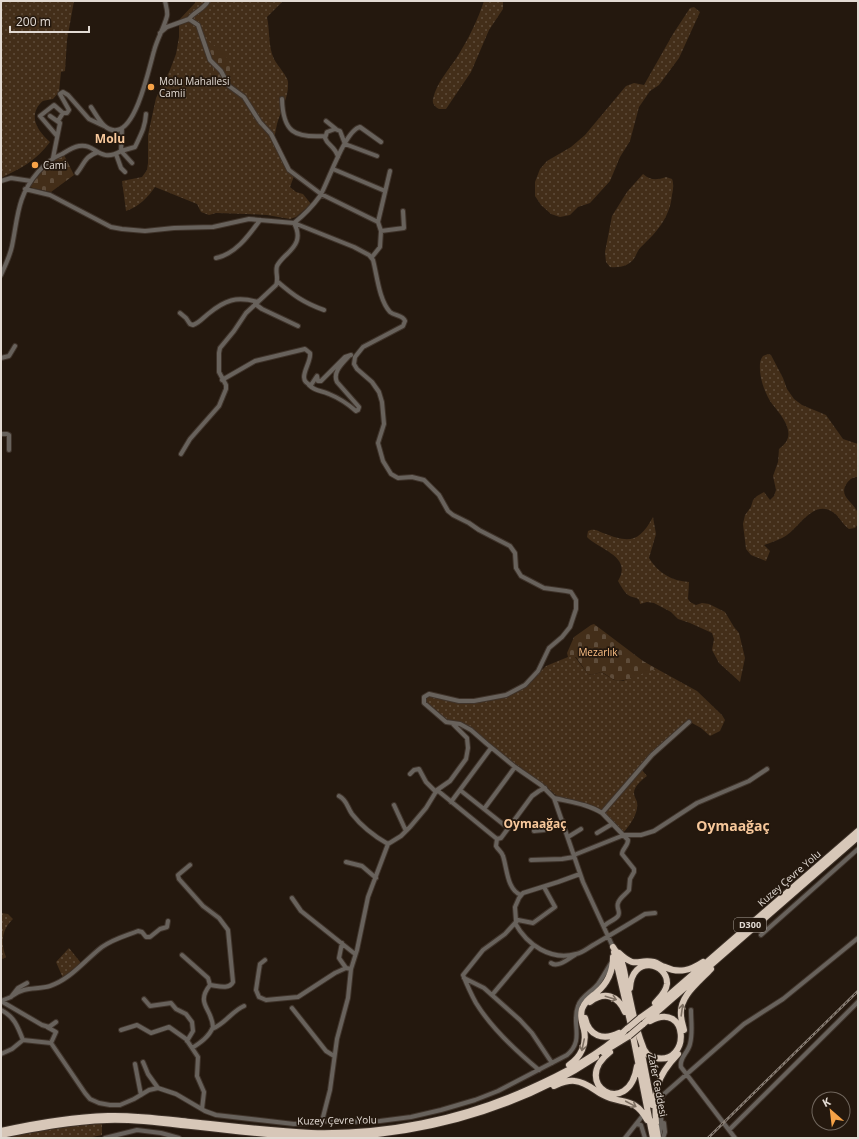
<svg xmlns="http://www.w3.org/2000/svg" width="859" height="1139" font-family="'Open Sans',sans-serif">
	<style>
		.grass { fill: url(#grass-dots) }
		.cemetery { fill: url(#cemetery-stones) }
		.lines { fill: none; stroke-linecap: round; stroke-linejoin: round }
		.minor-casing { stroke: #3f332a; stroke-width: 6 }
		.highway-casing { stroke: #3f332a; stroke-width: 8 }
		.minor { stroke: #68625c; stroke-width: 4 }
		.highway { stroke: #d7c7b8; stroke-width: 6 }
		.rail-casing { stroke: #887e75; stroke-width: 2.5 }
		.rail { stroke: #24180e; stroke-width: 1; stroke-dasharray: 3; stroke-linecap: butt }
		.highway-bridge-casing { stroke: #3f332a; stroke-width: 8; stroke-linecap: butt }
		.highway-bridge { stroke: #d7c7b8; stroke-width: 6 }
		.oneway { stroke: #7e7063 }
		.poi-dot { fill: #f6a247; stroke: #24180e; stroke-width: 1.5 }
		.labels { text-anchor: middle; stroke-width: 3.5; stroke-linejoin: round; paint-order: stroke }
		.shield { fill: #24180e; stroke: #a9a098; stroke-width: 1 }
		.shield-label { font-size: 9px; font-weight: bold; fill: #e2dad3 }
		.poi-label { font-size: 10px; fill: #e2dad3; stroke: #24180e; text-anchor: start }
		.park-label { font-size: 10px; fill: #fec186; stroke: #24180e }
		.street-label { font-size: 10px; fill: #e2dad3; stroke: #24180e }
		.quarter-label { font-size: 12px; font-weight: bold; fill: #f8c89b; stroke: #24180e }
		.district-label { font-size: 14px; font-weight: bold; fill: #f8c89b; stroke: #24180e }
	</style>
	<defs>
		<pattern id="grass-dots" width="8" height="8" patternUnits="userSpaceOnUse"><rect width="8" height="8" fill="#432e19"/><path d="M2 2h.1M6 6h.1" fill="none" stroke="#5e4c3a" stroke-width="1.8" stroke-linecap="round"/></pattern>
		<pattern id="cemetery-stones" width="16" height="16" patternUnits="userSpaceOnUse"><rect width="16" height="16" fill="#432e19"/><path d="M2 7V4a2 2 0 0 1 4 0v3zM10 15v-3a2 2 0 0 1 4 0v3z" fill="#5e4c3a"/></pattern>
	</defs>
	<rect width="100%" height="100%" fill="#24180e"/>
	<!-- grass -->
	<path class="grass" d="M1,1h73l-7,39 -2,31 -4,1 -2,20 -6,7c-3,1 -8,1 -10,2 -2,1 -5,5 -6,7 -7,14 4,25 13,34 -13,18 -30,27 -49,36z
		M195,1h88l-16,16c3,14 1,29 7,42 3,6 14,18 14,23 1,15 -7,28 -11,42 -1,5 -2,10 -3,15l20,37 -4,11 6,5 7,2 8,10 -15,13 -6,2 -23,-4 -20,-1 -31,-1 -7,2 -8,-3 -4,-8 -42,-17c-8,11 -15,19 -29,24l-4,-30 20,-4 5,-7 1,-7v-28l8,-37 14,-28 6,-16 3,-17v-17l16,-17z
		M484,1h19v8l-14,21 -18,42 -25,37h-7c-4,-2 -7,-5 -6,-10 4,-18 17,-30 26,-45 10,-16 19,-35 25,-53z
		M694,7l6,5 -21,46 -20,27 -9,6 -11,16 -9,34 -10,16 -10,24 -20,22 -12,4 -8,8 -10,2 -9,-3 -10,-9 -6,-9v-14l5,-13 7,-8 24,-14 14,-12 41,-49 8,-3 10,2 29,-51 17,-26z
		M643,174c8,7 14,6 23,3l6,2c2,5 1,11 0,16 -2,22 -15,37 -31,52 -3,3 -4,6 -6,10 -5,9 -15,11 -25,10l-4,-5 -1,-10 7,-36 15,-24z
		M768,354l3,1 12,23 4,11 7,10 8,6 24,10 17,24 15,5v33c-5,0 -8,2 -11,6 -9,13 5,18 10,28 1,3 1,9 1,13l-3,4 -6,1c-7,-5 -10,-14 -18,-18 -18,-10 -32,16 -44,24 -7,5 -15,7 -23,10l6,6 -4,10 -15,-6 -5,-6 -3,-25 2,-9 6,-8 2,-7 4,-4 7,-4 6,8 4,-4 2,-6 -3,-14 5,-14 1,-13c2,-2 5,-4 7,-7 9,-14 -9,-31 -16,-41 -5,-9 -9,-19 -10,-30 0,-5 -1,-10 3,-15z
		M653,517l3,17 -7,24c9,15 23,23 40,24l-1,17 2,3 6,3 6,-2 7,1 16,8 9,15 5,6 6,25 -5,24 -21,-19 -7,-13 2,-11 -2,-6 -22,-10 -12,-4 -7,-7 -17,-9 -7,-1 -7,2c0,-8 -6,-5 -12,-9 -4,-3 -7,-9 -10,-14 15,-25 -19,-31 -31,-44l1,-6c6,-3 10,0 15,2 26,10 36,10 50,-16z
		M568,657h7l13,17 4,1 9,-3 13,8 9,1 20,-9 14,-3 40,22 25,24 3,5 -5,11 -10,5 -9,-8 -9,-5 -31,26 -19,21 5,6c-5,4 -13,10 -13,17 0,3 2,6 3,9 2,11 -7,23 -14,31l-21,-22 -45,-15 -16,-14 -38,-27 -33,-27 -23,-7 -21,-19 1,-4 4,-3 42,8 38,-8 18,-12 17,-17z
		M1,913l7,1 5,5c-11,10 -13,24 -7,38l-3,2 -2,-1z
		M69,948l12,15 -18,15 -7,-16z
		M102,1123v12l-14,3h-87l61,-12z"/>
	<!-- cemetery -->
	<path class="cemetery" d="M208,41l17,13 9,18 -11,13 -4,1 -7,-21v-9l-5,-13z
		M64,155l10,20 -23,17 -22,-5 21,-25z
		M594,624l49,37 14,8c-12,2 -34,15 -42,11 -5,-2 -9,-6 -14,-8l-9,3 -4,-1 -12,-17h-8l-1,-4 7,-16 17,-12z"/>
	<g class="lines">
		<defs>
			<path id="minor" d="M189,19c5,-7 15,-10 19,-18
				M160,33l7,-6 22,-8 9,6 12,35 11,11 8,15 15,11 16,25 11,12 18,36 32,24 57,28
				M282,99c1,33 12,39 43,37
				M91,107c7,10 13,25 26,23 20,-3 32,-62 37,-79 3,-12 10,-23 13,-35 1,-4 -1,-10 -2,-15
				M50,116l10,7 -7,35
				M58,121l5,-8h4l2,-3 -9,-16 3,-2 5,3 21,24 15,7
				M326,121l10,8
				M57,136l-17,-20 14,-11 9,8
				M116,154l5,14 4,4
				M338,157c-3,-11 -10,-11 -13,-19l2,-6 8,-3 5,2 5,13 32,12
				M132,163l-11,-12 14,-4c6,-13 10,-19 11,-33
				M333,169l52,22
				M77,173c8,-10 7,-16 21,-21
				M1,181l10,-3 20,3
				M25,189l25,6 61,32 11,2 23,2 29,-3 39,-1 36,-8 45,4 60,24 15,8 4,5c4,15 6,40 17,52 5,4 13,3 15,9l-2,5 -40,21 -8,10 -1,7 3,5 15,13 7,10 3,10 2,22 -6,19 5,18 8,13 7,4 14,-1 12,3 15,15 9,16 5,4 16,8 10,7 31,16 5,7 1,15 5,8 23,12 22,3 5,1 5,8v9l-6,18 -8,10 -13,11 -11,23 -13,14 -19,10 -32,6h-15l-30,-7 -5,3v6l22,19 14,2 11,6 16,14 28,23 26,18 13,13 29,84 30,65
				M381,231l23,-3 -1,-17
				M372,257l8,-10 1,-16 -3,-9 12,-51
				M216,258c20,-4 33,-23 44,-38
				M1,275c4,-9 9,-19 11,-29 6,-29 5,-50 26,-74 7,-8 14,-14 24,-18 5,-3 11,-7 17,-8 17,-3 20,18 42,5l1,-23
				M278,282c15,13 26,21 46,28
				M255,304l7,5 36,17
				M180,313l6,5 4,6 3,1c6,-2 10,-7 15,-11 17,-14 28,-18 50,-12
				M1,358l8,-2 6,-10
				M222,380l33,-19 50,-12 5,4c2,10 -15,27 1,32l6,-9 1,5h3l24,-24 6,-2
				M309,385c7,7 12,5 20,9 10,4 19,10 27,17l2,-1 1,-3 -22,-25c-5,-10 6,-19 12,-26
				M1,434h6l2,1v15
				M181,454l9,-15 29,-33 7,-17v-4l-7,-13v-19l1,-5 14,-17 12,-18 30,-28c3,-7 -1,-12 1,-19 2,-4 5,-7 8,-10 11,-10 17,-18 9,-33 10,-8 18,-16 26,-27 8,-13 25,-66 40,-69l21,15
				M410,774l4,-4 5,-1 7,13 10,10
				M437,790l60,49 4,-1 31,-42 7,-5 6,-3
				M460,790l48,38
				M339,796c8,4 8,11 13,18 10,13 22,22 36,30
				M554,798c16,4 34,6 48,15l26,27c0,6 -6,9 -6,14l12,15v3l-4,7 -1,11c-4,5 -9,7 -11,13 -2,5 3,9 0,13 -3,4 -10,6 -14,10
				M451,802l40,-54
				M394,805l12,26
				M484,809l31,-42
				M602,813l50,-58 37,-33
				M534,831l10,-1 19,-9
				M597,833l15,-9
				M568,837l13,-8
				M497,839l-1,7c2,4 6,6 7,10 4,12 4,34 18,39
				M574,855l50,-20h17l13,-4 43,-28 52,-22 18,-12
				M531,860l31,-1 12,-2
				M346,862l16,4 14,12
				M190,865l-12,10 1,4 24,27 16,12 9,12 5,52c-4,8 -15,4 -23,3 -15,19 2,23 3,42 -4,10 -13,16 -21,21
				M544,887l11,20 -22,16 -15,-3 -3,3c12,22 36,38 61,31 7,-1 13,-7 19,-10 17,-10 34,-20 50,-30l10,-1
				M292,898l9,13 54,43
				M516,921l-1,-14 4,-9 4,-5 35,-11 22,-8
				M515,923l-10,11 -22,16 -20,25c4,10 8,19 13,28 16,26 40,48 63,67
				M761,935l97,-86
				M342,943l-3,15 7,10
				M182,955l26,23 2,7
				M265,960l-5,4 -1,6 -3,20 3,7 7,3 32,-3 37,-24 11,-5 5,1
				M551,963c7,5 17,-4 24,-8
				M464,978l20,10 36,32 12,13 20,30
				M492,995l42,-50
				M12,996c12,-10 25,-6 38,-10 21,-7 35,-26 52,-39 11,-8 23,-11 36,-16l4,1 4,5h4l10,-8 7,-2 1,-6
				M144,999l6,7 21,-3 5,6 10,5 6,8 1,9 -6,10
				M1,1001l41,24 7,2 7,-5
				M1,1001l10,-4 7,-9 9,-5
				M292,1008l34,43 8,5
				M1,1010c13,6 17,17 22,30
				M691,1010c0,12 2,23 -1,34 -2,9 -11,14 -9,23l54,71
				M47,1027l9,5 -5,11
				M212,1029c13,-5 20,-18 32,-23
				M121,1030l16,-5 14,8 18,-6 17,12 12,18 -1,19 7,16 -2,17
				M51,1043l34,50 5,6 9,4 11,2h10l14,-6 15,-9 9,-2 18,6 29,17 11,4 78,9 16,-1 12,-2 24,1 34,-1 31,-4 30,-7 34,-10 23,-9 69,-36c18,-15 4,-31 11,-49 3,-10 14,-14 20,-22 5,-7 9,-15 13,-21
				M1,1054l11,-5 11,-9 28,3
				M143,1062l5,12 10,14
				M135,1064l6,31
				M322,1121l8,-31 7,-51 11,-41 3,-29 6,-19 11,-53 20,-53 13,-8 9,-9 16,-19 11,-18 13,-9 16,-22 2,-11 -1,-10 -14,-14
				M636,1124l5,1 4,13
				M729,1130l129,-128
				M105,1138l32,-8 24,3 18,5
				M625,1138l19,-24
				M658,1138c8,-16 -2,-34 6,-44l80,-70 39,-25 75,-61
				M663,1138l2,-6 -1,-9"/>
			<path id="highway" d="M613,947c3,5 7,9 8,13 3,7 4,15 5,21 5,21 8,43 16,63 2,8 6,13 14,14 35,7 33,-58 -6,-37
				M614,952l16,69 23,117
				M619,953c18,17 18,5 35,9 4,1 7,4 11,5 14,7 26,3 38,-5
				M630,988c2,-34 38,-25 37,-4 -1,8 -7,13 -12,19
				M590,1002c14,-11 28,-7 35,10
				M585,1018c4,18 18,23 34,15
				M640,1018l14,-10 204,-177
				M642,1025l216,-188
				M684,1030c-1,-5 -3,-10 -3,-15 -2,-19 18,-33 30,-46
				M641,1049l11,56
				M603,1052l26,-16
				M610,1052c-41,32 19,68 27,14
				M569,1065c12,-8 18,-21 15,-35 -2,-7 -4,-14 -2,-21 3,-8 8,-11 14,-16 11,-9 17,-22 17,-36
				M554,1086c7,-3 13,-6 21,-5 11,1 19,9 28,14 18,10 32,1 44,25
				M655,1120l3,18
				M656,1123c-2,-32 -1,-45 22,-69
				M1,1131c36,-8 70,-14 107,-15 27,-1 55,3 82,6 40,4 80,9 121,11 74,2 149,-13 216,-43 36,-16 73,-35 101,-62
				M1,1135c35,-7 70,-14 106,-15 25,-1 50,2 74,5 42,4 84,10 126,12 100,2 205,-24 289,-80"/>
		</defs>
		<!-- minor casing -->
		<use href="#minor" class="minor-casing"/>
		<!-- highway casing -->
		<use href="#highway" class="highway-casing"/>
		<!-- minor -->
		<use href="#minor" class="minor"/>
		<!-- highway -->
		<use href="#highway" class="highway"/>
		<defs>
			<path id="rail" d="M708,1138l150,-147"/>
		</defs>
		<!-- rail casing -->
		<use href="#rail" class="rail-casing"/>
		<!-- rail -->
		<use href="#rail" class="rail"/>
		<defs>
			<path id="highway-bridge" d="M628,1028l12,-10
				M629,1036l13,-11"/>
		</defs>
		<!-- highway-bridge casing -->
		<use href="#highway-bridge" class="highway-bridge-casing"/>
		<!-- highway-bridge -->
		<use href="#highway-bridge" class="highway-bridge"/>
	</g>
	<!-- one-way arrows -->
	<defs><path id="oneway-shaft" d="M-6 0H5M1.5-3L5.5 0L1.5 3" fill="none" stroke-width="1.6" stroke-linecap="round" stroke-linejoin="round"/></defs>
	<g class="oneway">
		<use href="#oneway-shaft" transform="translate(611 998) rotate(17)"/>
		<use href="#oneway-shaft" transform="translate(682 1010) rotate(-82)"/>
		<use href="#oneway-shaft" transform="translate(583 1045) rotate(102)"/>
		<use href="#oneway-shaft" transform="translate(631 1104) rotate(28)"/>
	</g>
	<!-- markers -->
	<g class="poi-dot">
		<circle cx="151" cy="87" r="4"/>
		<circle cx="35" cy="165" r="4"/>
	</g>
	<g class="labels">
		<!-- shield labels -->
		<rect class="shield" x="734" y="918" width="32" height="14" rx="3"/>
		<g class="shield-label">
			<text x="750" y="928">D300</text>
		</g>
		<!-- poi labels -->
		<g class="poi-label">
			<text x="159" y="85">Molu Mahallesi<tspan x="159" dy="12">Camii</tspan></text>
			<text x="43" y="169">Cami</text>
		</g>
		<!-- park labels -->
		<g class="park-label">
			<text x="598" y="656">Mezarlık</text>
		</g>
		<!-- street labels -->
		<g class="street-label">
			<text transform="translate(789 878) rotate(-41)" y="4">Kuzey Çevre Yolu</text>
			<text transform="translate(658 1085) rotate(79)" y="4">Zafer Caddesi</text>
			<text transform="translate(337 1120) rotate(-1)" y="4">Kuzey Çevre Yolu</text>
		</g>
		<!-- quarter labels -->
		<g class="quarter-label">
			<text x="110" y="143">Molu</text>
			<text x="535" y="828">Oymaağaç</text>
		</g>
		<!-- district labels -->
		<g class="district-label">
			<text x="733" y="831">Oymaağaç</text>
		</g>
	</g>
	<!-- border -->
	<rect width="859" height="1139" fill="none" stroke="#e2dad3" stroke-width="4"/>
	<!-- north arrow -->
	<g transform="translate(831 1111) rotate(332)"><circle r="19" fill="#24180e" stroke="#70665d"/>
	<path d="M0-3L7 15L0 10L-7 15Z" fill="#f6a247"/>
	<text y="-6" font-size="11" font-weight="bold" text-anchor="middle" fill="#e2dad3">K</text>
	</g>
	<!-- scale -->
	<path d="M10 26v6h79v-6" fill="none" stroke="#e2dad3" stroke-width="2"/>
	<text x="16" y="26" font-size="12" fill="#e2dad3" stroke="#24180e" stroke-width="3" paint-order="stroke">200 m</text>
</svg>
